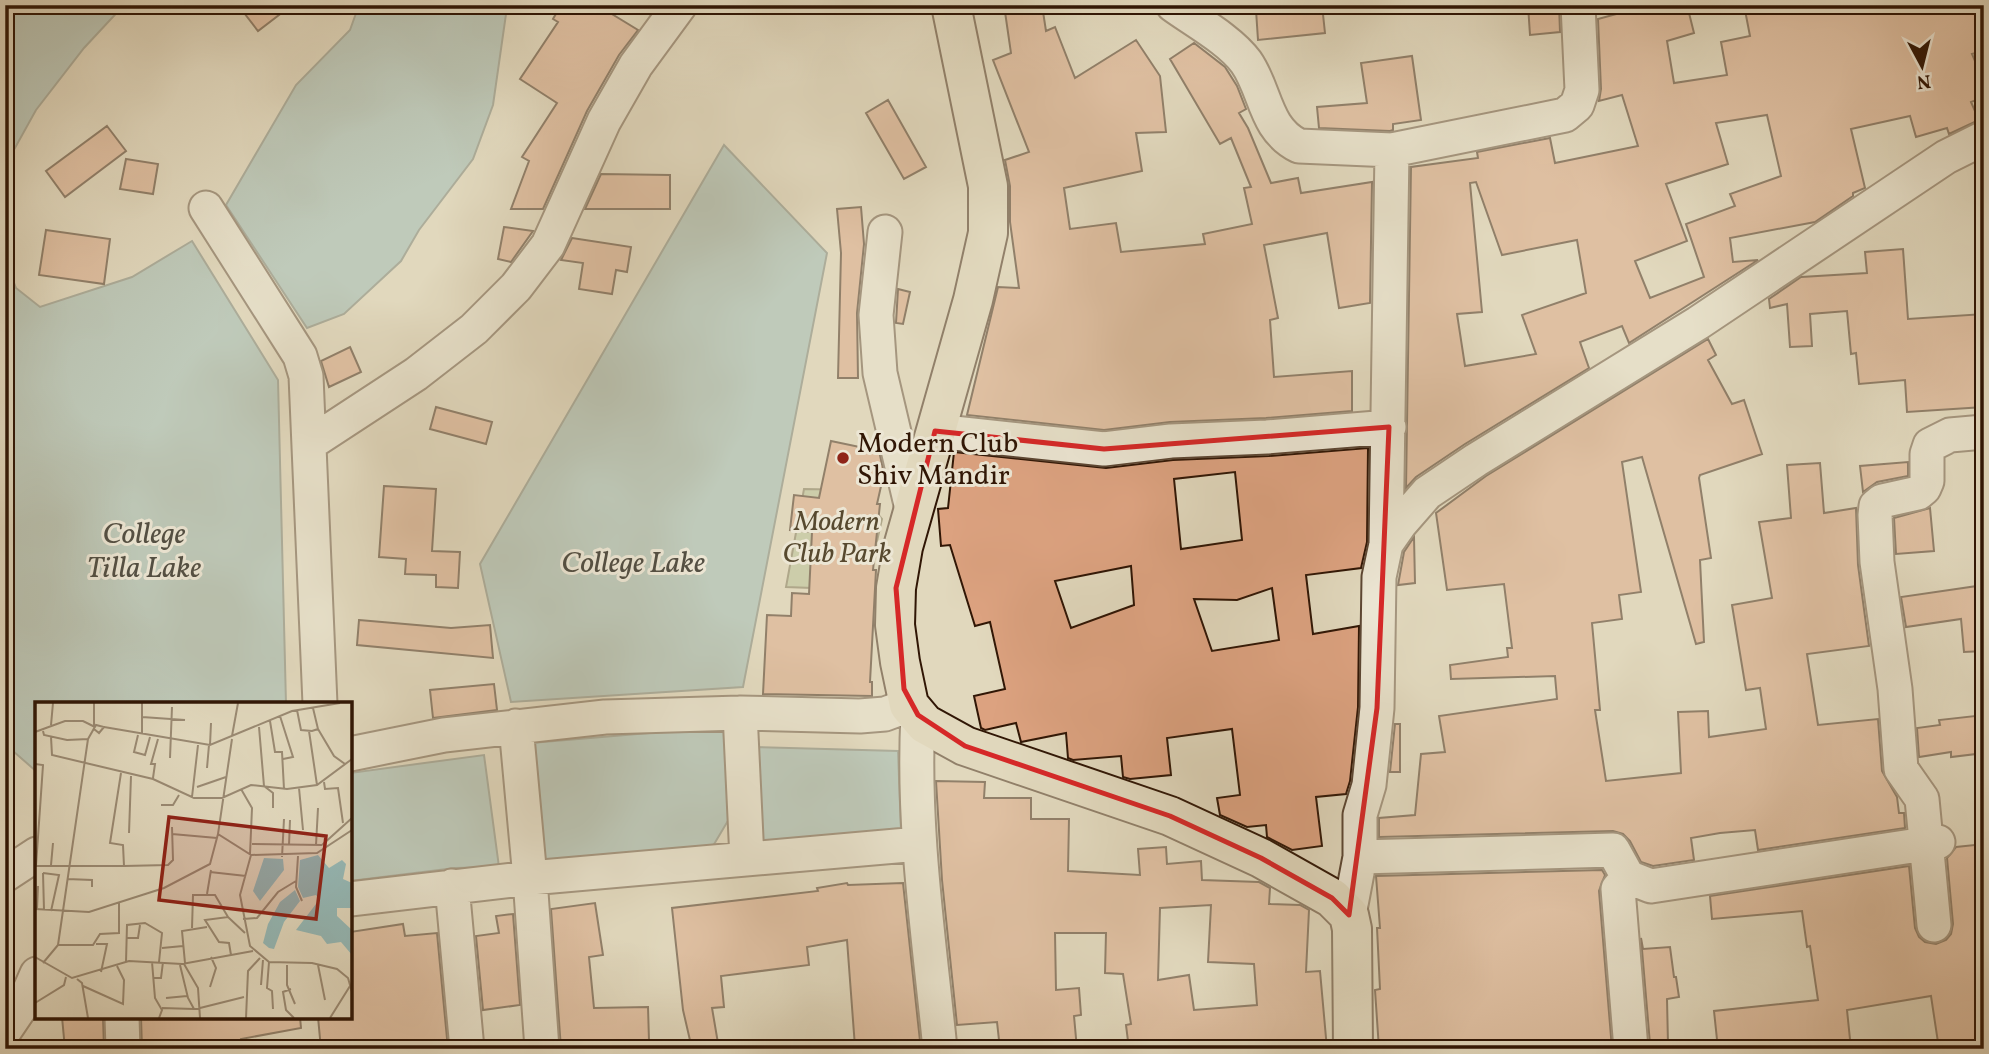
<svg xmlns="http://www.w3.org/2000/svg" width="1989" height="1054" font-family="Vollkorn,serif">
	<style>
		.green { fill: #b2bf92; stroke: #716a4c; stroke-width: 2 }
		.water { fill: #95b9b7; stroke: #6d7870; stroke-width: 2 }
		.building { fill: #dca280; stroke: #301605; stroke-width: 2; fill-rule: evenodd }
		.lines { fill: none; stroke-linecap: round; stroke-linejoin: round }
		.minor-casing { stroke: #5c4633; stroke-width: 37 }
		.major-casing { stroke: #301605; stroke-width: 42 }
		.minor { stroke: #ece6d4; stroke-width: 33 }
		.major { stroke: #e1d8bd; stroke-width: 38 }
		.marked { fill: none; stroke: #d62828; stroke-width: 5; stroke-linejoin: round }
		.poi-dot { fill: #8f2418; stroke: #ece6d4; stroke-width: 2.5 }
		.labels { text-anchor: middle; stroke-width: 6; stroke-linejoin: round; paint-order: stroke }
		.poi-label { font-size: 28px; fill: #301605; stroke: #ece6d4; text-anchor: start }
		.park-label { font-size: 28px; font-style: italic; fill: #57492f; stroke: #ece6d4 }
		.water-label { font-size: 30px; font-style: italic; fill: #534f43; stroke: #ece6d4 }
		.inset-road { fill: none; stroke: #9a8a73; stroke-width: 2 }
		.view { fill: #8f2418; fill-opacity: 0.15; stroke: #8f2418; stroke-width: 3.5 }
		.inset-edge { fill: none; stroke: #301605; stroke-width: 3.5 }
	</style>
	<rect width="100%" height="100%" fill="#e1d8bd"/>
	<filter id="stains"><feTurbulence type="fractalNoise" baseFrequency=".00286" numOctaves="4"/><feColorMatrix values="0 0 0 0 .2 0 0 0 0 .09 0 0 0 0 .02 0 0 0 .5 -.17"/></filter>
	<radialGradient id="worn" r=".72"><stop offset=".6" stop-color="#630" stop-opacity="0"/><stop offset="1" stop-color="#630" stop-opacity=".3"/></radialGradient>
	<!-- green -->
	<path class="green" d="M804,489l54,1 24,29 -16,71 -80,-3z"/>
	<!-- water -->
	<path class="water" d="M5,5h119l-40,43 -48,62 -31,56z
		M359,5h152l-5,9 -13,91 -20,54 -54,71 -18,31 -57,53 -37,14 -81,-123 70,-120 54,-55z
		M724,145l103,108 -84,434 -232,15 -31,-138z
		M192,241l86,139 8,324h-249v68l-32,-28v-485l11,29 24,19 92,-30z
		M732,726l-3,93 -19,32 -165,9 -14,-117z
		M752,747l146,4 3,81 -153,11z
		M484,755l15,112 -44,1 -105,13v-108z"/>
	<!-- building -->
	<path class="building" d="M238,5h54l-34,26z
		M561,5h36l41,25 -19,25 -32,56 -44,98h-32l18,-48 -7,-4 35,-54 -37,-24 38,-57 -5,-3z
		M1004,5h38l4,26 9,-4 20,51 61,-38 24,36 6,56 -30,1 6,38 -78,17 6,41 46,-6 5,29 84,-8 -2,-10 49,-10 -8,-36 7,-1 -20,-49 -11,6 -50,-85 24,-16 31,24 12,19 9,23 -7,4 9,15 23,55 27,-5 3,15 71,-11 -2,121 -31,5 -12,-75 -63,12 14,73 -8,2 4,57 78,-6v40l-86,7 -96,4 -66,8 -137,-15 31,-128 21,1 -9,-66v-36l-5,-26 24,-8 -36,-92 18,-7z
		M1310,5h12l3,28 -67,7 -2,-30z
		M1528,5h31l1,27 -30,3z
		M1630,5h57l7,28 -27,8 7,42 53,-8 -6,-33 29,-6 -6,-31h240v46l-12,3 12,28v15l-13,5 8,18 -30,14 -2,-6 -31,9 -6,-21 -59,13 14,59 -12,5v3l-38,26 -85,16 3,24 25,-2 -129,83 -7,-17 -42,16 9,26 -124,76 -49,33 -10,11 5,-321 67,-9 -1,-6 73,-14 5,25 83,-17 -16,-51 -23,6 2,-12 -3,-70 33,-9zM1767,115l14,61 -51,18 5,12 -49,18 18,53 -54,21 -15,-37 52,-20 -21,-57 62,-20 -12,-41zM1476,182l26,73 75,-15 9,53 -64,22 14,39 -71,12 -8,-52 25,-2 -12,-129z
		M1412,56l9,64 -28,4v6l-3,1 -71,-3 -2,-21 50,-4 -6,-40z
		M888,100l38,67 -22,12 -38,-66z
		M107,126l19,25 -61,46 -19,-26z
		M126,159l32,5 -5,30 -33,-5z
		M601,174l69,1v34h-85z
		M861,207l3,37 -7,69 1,65h-20l3,-125 -4,-44z
		M504,227l29,4 -22,31 -13,-3z
		M46,230l64,9 -6,45 -65,-9z
		M572,238l59,9 -4,25 -11,-2 -4,24 -33,-5 4,-26 -22,-3z
		M1903,249l5,70 76,-5v93l-77,5 -2,-32 -46,4 -3,-31 -5,1 -4,-43 -37,3 2,32 -22,1 -3,-43 -17,4 -1,-9 32,-22 66,-4 -2,-21z
		M898,289l12,3 -7,32 -7,-1z
		M1708,339l8,16 -8,5 24,44 12,-4 18,54 -62,21 -1,3 12,80 -11,2 4,82 -8,2 -54,-187 -20,5 19,130 -22,3 3,24 -30,4 8,87h-5l11,71 75,-8 -3,-61 30,-1 1,26 57,-8 -6,-41 -14,2 -14,-85 40,-7 -13,-76 32,-4 -4,-53 33,-2 4,50 32,-5 2,57 11,81 -62,8 11,71 60,-6 4,52 15,26 2,16h5l1,15 -147,22 -3,-20 -35,3 -29,5 3,22 -41,6 -12,-4 -11,-21 -7,-7 -10,-3 -234,6v-19l36,-3 6,-61 24,-2 -6,-36 118,-17 -2,-23 -104,3 -1,-14 58,-8 -1,-9h5l-8,-64 -57,6 -11,-77 50,-37z
		M350,347l11,25 -32,15 -8,-26z
		M436,407l56,15 -6,22 -56,-15z
		M831,441l48,10 5,22 -7,31h3l-7,66h3l-6,112h2v14l-109,-2 4,-79 24,1 1,-23 17,1 3,-62 -22,-2 4,-35 25,3z
		M1368,448l-1,94 -6,26 -55,7 7,59 46,-8 -1,81 -8,74 -4,13 -30,3 6,49 -30,4 -25,-13 -1,-12 -19,2 -27,-12 -3,-17 23,-3 -8,-66 -65,9 4,37 -41,4 -7,-2 -2,-21 -48,4 -5,-2 -2,-25 -45,9 -5,-19 -31,7 -4,-2 -7,-32 31,-7 -15,-67 -15,4 -25,-81 -9,1 -3,-37 10,-1 6,-56 152,16 67,-8 96,-4zM1235,472l7,68 -61,9 -7,-70zM1131,566l3,39 -63,23 -16,-47zM1272,588l7,52 -67,11 -18,-52 43,1z
		M1908,462v14l-31,6 -14,10 -3,-26z
		M384,486l52,3 -4,62 28,1 -2,36 -22,-1v-12l-31,-1 1,-15 -27,-2z
		M1930,508l4,43 -38,3 -2,-36z
		M1414,537l1,46 -17,2 6,-33z
		M1984,585v66l-20,1 -3,-33 -55,8 -5,-30z
		M359,620l92,8 39,-3 3,33 -136,-13z
		M494,684l3,26 -64,8 -3,-28z
		M1984,715v38l-33,4v-5l-32,5 -2,-29 23,-3 -1,-5z
		M1395,724h5v48h-10z
		M936,781l49,1 -1,16h47v21h38l-1,52 72,4 -2,-26 28,-2 1,17 34,-3 1,19 57,2 11,6 -1,16 31,1 9,5 -3,62 14,-1 7,78h-198l-3,-24 5,-1 -8,-50 -18,-1 1,-40h-51l1,57 23,-2 2,27 -7,1 3,33h-77l-3,-27 -40,3 -15,-145zM1211,905l-3,57 46,2 3,41 -63,5 -5,-35 -31,5 2,-72z
		M1984,844v205h-45l-8,-53 -84,14 4,39h-133l-4,-38 104,-11 -8,-54 -3,1 -5,-36 -90,8 -2,-23 199,-30 6,62 4,9 6,5 11,2 10,-4 5,-6 2,-10 -6,-66 9,-11z
		M1602,870l3,5 -6,16 13,158h-104v-3l-39,3h-90l-4,-59 5,-1 -3,-61h3l-4,-52z
		M847,883l1,2 55,-2 17,158 -65,6 -8,-107 -40,7 2,18 -88,11 3,31 -12,1 7,41h-27l-9,-39 -11,-102 146,-17 -1,-3z
		M595,903l8,52 -14,2 5,51 54,-1 1,33 -35,1 1,8h-54l-10,-140z
		M513,914l7,91 -37,5 -7,-74 23,-3 -3,-17z
		M403,924l2,12 32,-3 11,116h-127l-3,-32h32v-85z
		M1641,938l2,11 27,-2 4,30h2l3,20 -12,2 1,45h-18z
		M62,1017h41l1,32h-39z
		M141,1017h159l1,11 -60,11 1,10h-100z"/>
	<g class="lines">
		<defs>
			<path id="minor" d="M1173,5c22,16 57,35 73,57 20,28 18,67 53,84l93,4 173,-35 12,-10 5,-15 -4,-85
				M206,208l94,148 6,20 14,328
				M885,232l-9,83 4,58 33,140
				M935,431l169,18 67,-8 96,-4 122,-10
				M309,444l107,-70 58,-45 42,-42 32,-42 56,-124 32,-56 44,-60
				M1386,544l6,-394
				M740,713l7,146
				M918,715c-6,111 11,223 22,334
				M516,726l14,152 12,171
				M350,754l94,-19 161,-18 135,-4 120,3 25,-2 24,-9
				M1360,857l253,-7 15,27 23,9 287,-44
				M5,875l32,-21
				M1628,877l-10,12 13,160
				M452,886l15,163
				M350,899l180,-21 389,-34
				M1349,915l11,-58v-42l9,-30 8,-77 2,-131 7,-33 14,-20 27,-31 49,-33 222,-137 248,-166 38,-19
				M1934,925l-12,-126 -21,-30 -6,-80 -18,-127 -2,-47 1,-9 6,-5 36,-8 6,-5 3,-7v-27l3,-9 20,-10 34,-3
				M122,1017l1,32
				M5,1030l21,-31 11,-25"/>
			<path id="major" d="M951,5l37,181v47l-15,67 -70,247 -7,41 -1,37 5,37 9,43 16,19 40,22 205,70 91,42 71,40 17,17 3,14 1,120"/>
		</defs>
		<!-- minor casing -->
		<use href="#minor" class="minor-casing"/>
		<!-- major casing -->
		<use href="#major" class="major-casing"/>
		<!-- minor -->
		<use href="#minor" class="minor"/>
		<!-- major -->
		<use href="#major" class="major"/>
	</g>
	<!-- marked area -->
	<path d="M0 0H1989V1054H0ZM1389,427l-12,281 -28,207 -17,-17 -71,-40 -91,-42 -205,-70 -47,-31 -14,-26 -8,-101 39,-157 169,18z" fill="#e1d8bd" fill-opacity=".55" fill-rule="evenodd"/>
	<path class="marked" d="M1389,427l-12,281 -28,207 -17,-17 -71,-40 -91,-42 -205,-70 -47,-31 -14,-26 -8,-101 39,-157 169,18z"/>
	<!-- markers -->
	<circle class="poi-dot" cx="843" cy="458" r="7"/>
	<g class="labels">
		<!-- poi labels -->
		<g class="poi-label">
			<text x="857" y="452">Modern Club<tspan x="857" dy="32">Shiv Mandir</tspan></text>
		</g>
		<!-- park labels -->
		<g class="park-label">
			<text x="837" y="530">Modern<tspan x="837" dy="32">Club Park</tspan></text>
		</g>
		<!-- water labels -->
		<g class="water-label">
			<text x="144" y="543">College<tspan x="144" dy="34">Tilla Lake</tspan></text>
			<text x="633" y="572">College Lake</text>
		</g>
	</g>
	<!-- overview -->
	<g transform="translate(35 702)">
		<rect width="317" height="317" fill="#e1d8bd"/>
		<path d="M283,153l11,13 13,-8 4,4 -3,15 9,4v25h-15v8l15,14v25l-11,-13 -14,2 -6,-8 -25,-6 23,-30 -3,-5 -13,3 -5,-11 2,-27zM229,156l19,1 1,11 -24,31 -7,-10zM260,188l5,11 -16,21 -10,27 -5,-1 -6,-5 5,-19 12,-22z" fill="#95b9b7"/>
		<path class="inset-road" d="M107,1v31M262,8l4,20 11,1 6,-2 -5,-21M245,14l13,41 -10,2M107,15l43,3M235,19l5,31h7l2,37M16,23l2,-22M59,24v-23M69,25l106,18 82,-34 48,-8M224,25l5,59 9,7v15M283,27l16,27 11,8M8,29l1,4 23,5 21,-1 8,-14 8,2 -5,6 -5,-4M274,29l8,54M0,30l30,-11h18l12,6M103,33l-4,17 11,3 5,-18M197,34l6,-33M16,35l1,18 101,24 41,19h28l29,-13 36,4 30,-4 35,-26M197,37l-14,95 33,21 -11,40 10,51 19,16 43,1 25,6 11,9 4,14M175,43l1,-22M135,56l2,-51M0,62l8,1 -7,101M172,66l2,-23M118,76l2,-14h-4l7,-25M289,80l1,7 13,-1 5,35M162,85l29,-10M264,86l4,42M206,87l11,19 -2,46M157,95l6,-52M126,103h12l6,-10M94,131l2,-57M137,132l45,4M217,142l70,1M254,143l1,-25M281,143l2,-37M287,143l30,-27M216,153l66,-2 35,-23M263,154l-2,31 6,14M247,155l2,-38M16,163l2,-22M0,164h89l-1,-21 -13,-2 11,-70M89,164l44,-1 5,-5 -1,-33M175,170l36,4M8,171l16,2 -8,36M8,171l1,37M32,177l25,1v7M172,192l4,-24M0,207l54,3 75,-24 46,-24 8,-30M2,207l1,-23M208,217l14,-1 21,-26 18,-11M157,226l1,-33h22l13,22M92,236h11l2,-13M61,242h11l-6,28M23,243h35l7,-11 19,-1v-30M127,246l21,-2M196,253l-2,-12 -10,-1 -14,-22 23,-3 17,16M0,255l37,21 57,-17 53,3 71,-13M91,260l1,-37 18,-2 17,10 -3,29M117,260l3,36 7,12 -3,8M234,260l-2,26 5,3 1,18M8,261l15,-18 30,-206M150,261l-3,-32 25,-4M149,262l14,24 2,30M145,263l8,33 6,11h6M252,263v20l8,19M283,263l7,35M118,276h8l2,-16M42,277l5,4 6,35M226,283l2,-25M48,284l40,18 1,-24 -7,-14M175,285l6,-19 -5,-11M256,287l-8,3 3,18 8,8M131,296l21,-2M0,301l29,-18 2,-8M127,306l32,1M165,306l44,-11M211,316l2,-47 12,-13M295,316l20,-32"/>
		<path class="view" d="M134,115l157,19 -10,83 -157,-19z"/>
		<rect width="317" height="317" class="inset-edge"/>
	</g>
	<!-- margin -->
	<rect width="1989" height="1054" fill="none" stroke="#e1d8bd" stroke-width="28"/>
	<rect x="7" y="7" width="1975" height="1040" fill="none" stroke="#301605" stroke-width="3.5"/>
	<rect x="14" y="14" width="1961" height="1026" fill="none" stroke="#301605" stroke-width="2"/>
	<!-- north arrow -->
	<g transform="translate(1922 66) rotate(173)" stroke="#ece6d4" stroke-width="5" paint-order="stroke">
	<path d="M0-5L12 26L0 18L-12 26Z" fill="#301605"/>
	<text y="-10" font-size="19" font-weight="bold" text-anchor="middle" fill="#301605">N</text>
	</g>
	<rect width="100%" height="100%" filter="url(#stains)"/>
	<rect width="100%" height="100%" fill="url(#worn)"/>
</svg>
